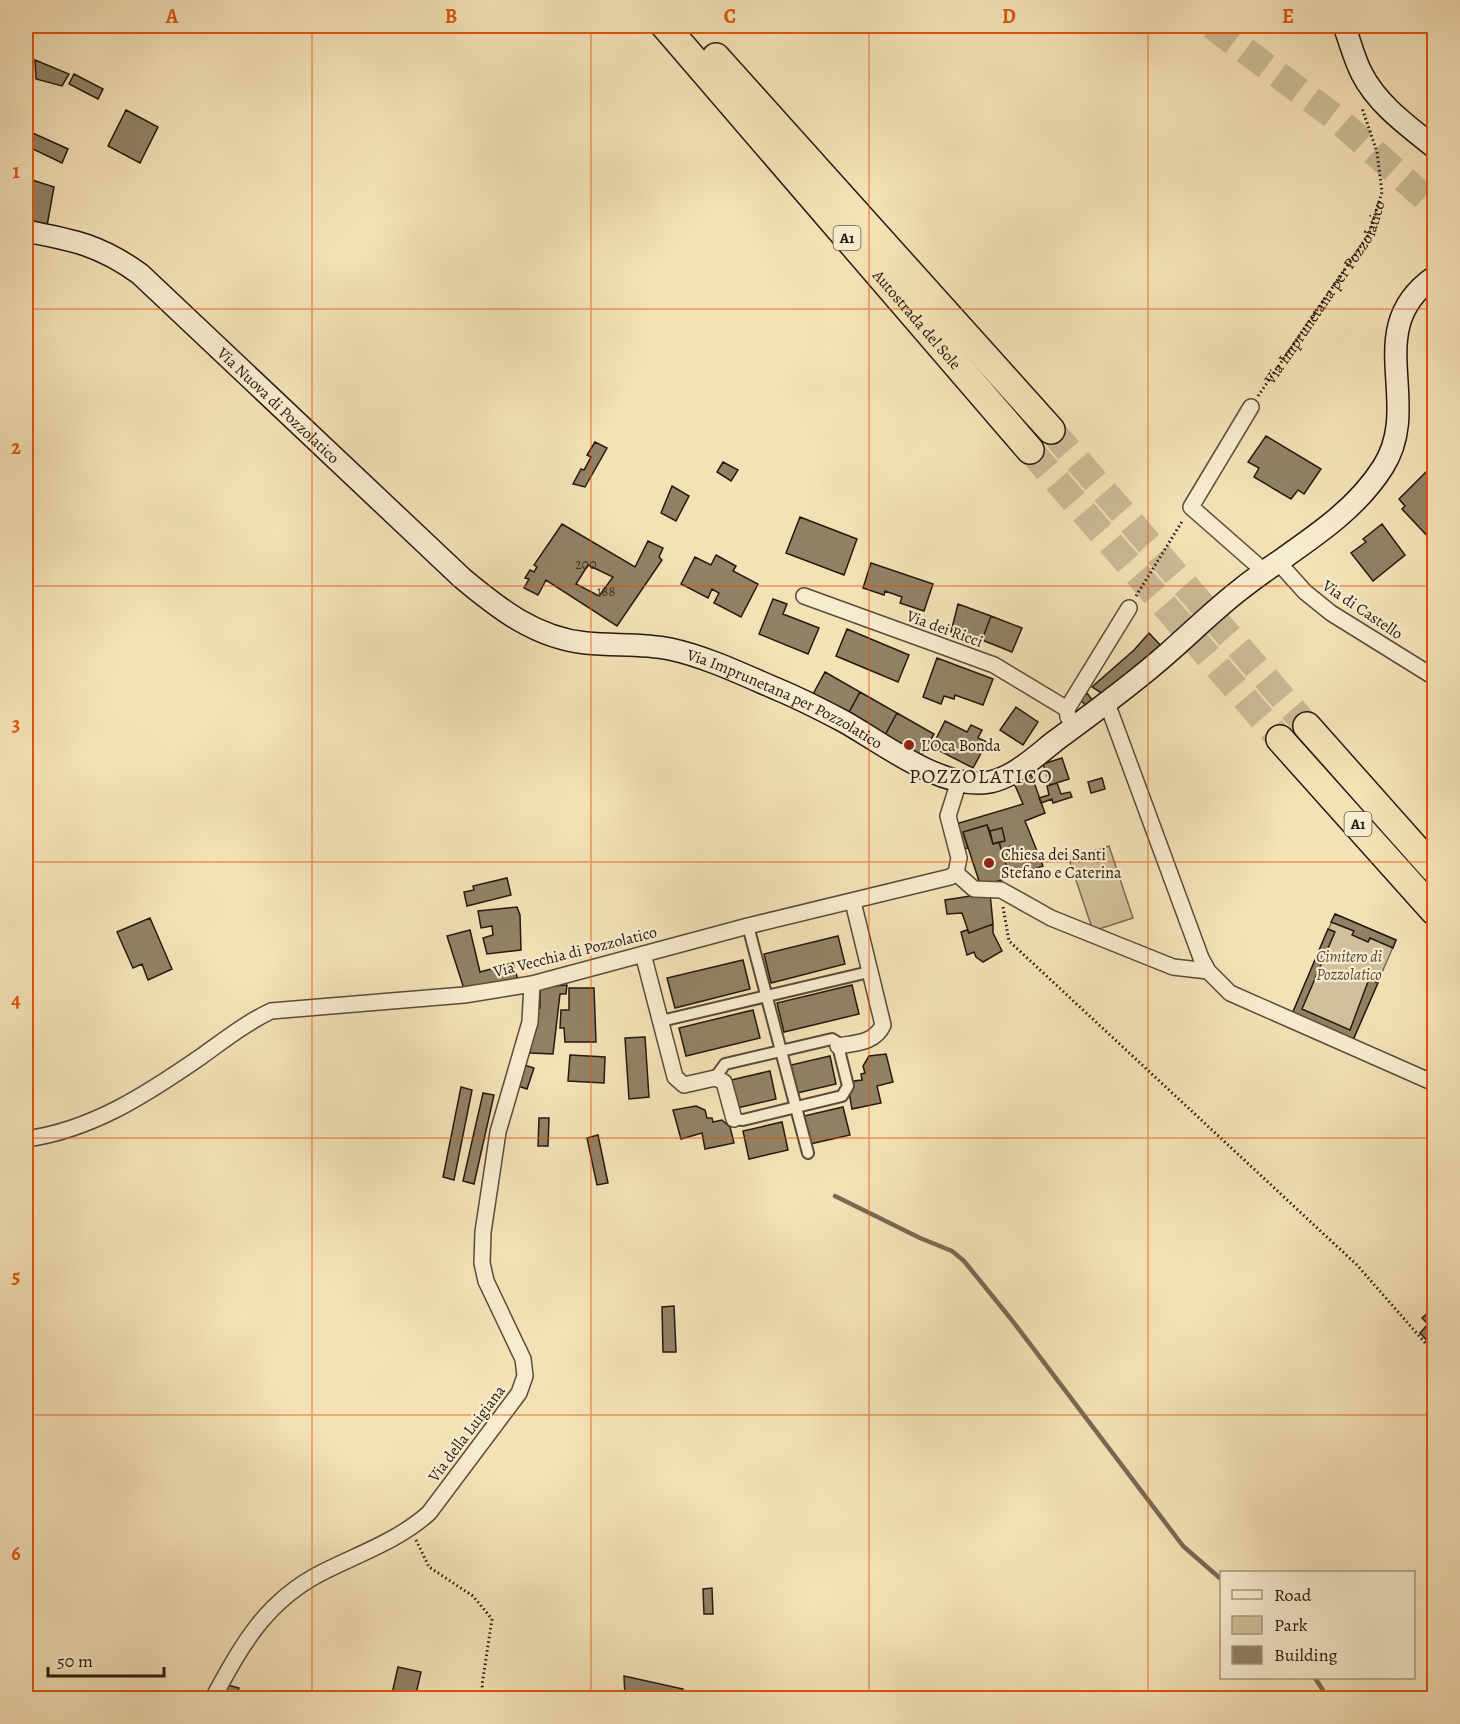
<svg xmlns="http://www.w3.org/2000/svg" width="1460" height="1724" font-family="Alegreya,serif">
	<style>
		.green { fill: #d1c09a; stroke: #7c6c54; stroke-width: 1.5 }
		.lines { fill: none; stroke-linecap: round; stroke-linejoin: round }
		.stream { stroke: #786952; stroke-width: 4.5 }
		.building { fill: #918266; stroke: #26190f; stroke-width: 1.5; fill-rule: evenodd }
		.motorway-tunnel { stroke: #cbba95; stroke-width: 27; stroke-dasharray: 27 14; stroke-linecap: butt }
		.pedestrian-casing { stroke: #5a4b39; stroke-width: 14 }
		.minor-casing { stroke: #5a4b39; stroke-width: 18 }
		.secondary-casing { stroke: #26190f; stroke-width: 24 }
		.motorway-casing { stroke: #26190f; stroke-width: 30 }
		.path { stroke: #26190f; stroke-width: 3; stroke-dasharray: 1.5 3; stroke-linecap: butt }
		.pedestrian { stroke: #f8ecd0; stroke-width: 10 }
		.minor { stroke: #f8ecd0; stroke-width: 15 }
		.secondary { stroke: #f8ecd0; stroke-width: 21 }
		.motorway { stroke: #f4e2b7; stroke-width: 27 }
		.grid { fill: none; stroke: #de560c; stroke-width: 1.5; stroke-opacity: 0.55 }
		.poi-dot { fill: #8f2418; stroke: #f8ecd0; stroke-width: 2 }
		.labels { text-anchor: middle; stroke-width: 4.5; stroke-linejoin: round; paint-order: stroke }
		.number-label { font-size: 14px; fill: #413325 }
		.shield { fill: #f8ecd0; stroke: #655849; stroke-width: 1.5 }
		.shield-label { font-size: 15px; font-weight: bold; fill: #26190f }
		.street-label { font-size: 16px; fill: #26190f; stroke: #f8ecd0 }
		.poi-label { font-size: 16px; fill: #26190f; stroke: #f8ecd0; text-anchor: start }
		.park-label { font-size: 16px; font-style: italic; fill: #594b39; stroke: #f8ecd0 }
		.quarter-label { font-size: 20px; letter-spacing: 1.5px; fill: #26190f; stroke: #f8ecd0 }
		.neatline { fill: none; stroke: #de560c; stroke-width: 2 }
		.grid-label { font-size: 20px; text-anchor: middle; font-weight: bold; fill: #de560c }
	</style>
	<rect width="100%" height="100%" fill="#f4e2b7"/>
	<filter id="stains"><feTurbulence type="fractalNoise" baseFrequency=".00333" numOctaves="4"/><feColorMatrix values="0 0 0 0 .2 0 0 0 0 .09 0 0 0 0 .02 0 0 0 .5 -.17"/></filter>
	<radialGradient id="worn" r=".72"><stop offset=".6" stop-color="#630" stop-opacity="0"/><stop offset="1" stop-color="#630" stop-opacity=".3"/></radialGradient>
	<!-- green -->
	<path class="green" d="M1109,846l24,72 -40,13 -24,-72z
		M1335,914l61,26 -43,100 -61,-26z"/>
	<g class="lines">
		<!-- stream -->
		<path class="stream" d="M835,1196l85,42 32,13 12,10 47,58 172,227 39,34
			M1315,1678l13,20"/>
	</g>
	<!-- building -->
	<path class="building" d="M35,60l34,14 -7,12 -26,-7z
		M74,74l29,15 -5,10 -29,-15z
		M126,110l32,17 -18,36 -32,-17z
		M26,130l42,19 -6,14 -33,-16 -3,7z
		M26,178l28,9 -7,39 -21,-3z
		M1266,436l55,33 -17,25 -6,-4 -7,9 -37,-22 5,-9 -11,-6z
		M595,442l12,6 -22,39 -12,-3 8,-15 3,1 7,-13 -4,-2z
		M723,462l15,8 -7,11 -14,-9z
		M1433,465l1,2v76l-32,-34 3,-3 -6,-7z
		M672,486l17,10 -13,25 -15,-8z
		M800,517l57,22 -13,36 -58,-22z
		M562,524l73,43 13,-26 15,7 -4,9 3,3 -45,66 -71,-46 -8,15 -14,-7 5,-9 -4,-1 5,-8 4,2 3,-5 -3,-2zM588,565l25,12 -14,19 -23,-12z
		M1382,524l23,31 -32,26 -22,-28 15,-11 -3,-3z
		M716,555l20,11 -3,5 25,13 -17,33 -27,-14 5,-10 -7,-4 -4,9 -27,-14 14,-27 16,8z
		M871,563l62,21 -9,27 -24,-8 2,-6 -17,-6 -1,4 -21,-7z
		M773,599l14,5 -4,10 36,14 -11,26 -49,-20z
		M958,604l33,12 -9,24 -6,-3 -1,3 -24,-8z
		M991,616l31,12 -10,24 -30,-12z
		M847,629l62,26 -11,27 -62,-26z
		M1149,633l13,14 -56,49 -14,-9 42,-37z
		M937,658l56,21 -10,26 -28,-10 -1,4 -10,-3 -3,8 -18,-7z
		M825,672l35,20 -13,24 -35,-20z
		M860,692l37,21 -13,24 -37,-21z
		M1087,693l6,8 -7,5 -6,-7z
		M1016,707l22,15 -15,23 -23,-15z
		M897,713l37,21 -14,24 -36,-21z
		M945,721l22,11 4,-7 11,5 -4,8 9,4 -14,26 -41,-21z
		M1062,758l7,21 -19,6 -7,-21z
		M1031,774l14,39 -20,8 18,45 -33,11 -11,-35 6,-1 -3,-13 -12,3 -3,-6 -24,7 5,16 -8,2 -4,-26 67,-20 -9,-21zM1012,846l4,11 -7,2 -3,-11z
		M1102,778l3,11 -14,4 -3,-11z
		M1057,783l4,11 9,-2 2,5 -19,6 -1,-4 -11,4 -2,-5 10,-3 -2,-9z
		M987,825l6,19 6,-2 11,35 -29,10 -18,-55z
		M1002,828l3,13 -12,3 -3,-13z
		M507,878l4,17 -44,11 -3,-14 10,-2 -1,-4z
		M990,893l3,31 -24,9 -7,-20 -15,1 -2,-14z
		M517,907l3,8 1,35 -34,4 -4,-16 10,-3 -1,-9 -11,2 -3,-17z
		M1335,914l61,26 -3,8 -23,-10 -2,4 -16,-7 2,-4 -23,-9z
		M150,918l22,51 -24,11 -6,-16 -9,4 -16,-36z
		M993,924v9l9,18 -19,11 -7,-5 -2,-5 -7,3 -6,-23 6,-2 2,3z
		M1328,929l7,3 -33,77 48,21 19,-51 9,4 -25,57 -61,-26z
		M470,930l10,42 33,-9 5,17 -54,9 -17,-53z
		M838,936l7,28 -74,19 -7,-29z
		M743,960l7,29 -75,19 -8,-30z
		M567,985l-1,9h-6l-7,60 -23,-1 6,-44 4,-1v-21z
		M852,985l7,29 -75,18 -7,-29z
		M569,988h25l2,54h-31l-1,-14h-4l1,-18h8z
		M753,1010l7,28 -74,18 -7,-28z
		M645,1037l4,60 -20,2 -4,-61z
		M886,1054l7,28 -16,4 4,17 -29,6 -3,-17 5,-11 8,-1 -1,-6 4,-1 -2,-7 6,-10z
		M570,1055l35,2 -1,26 -36,-2z
		M830,1056l6,28 -39,9 -6,-28z
		M524,1065l10,3 -7,21 -9,-3z
		M770,1071l6,28 -39,9 -6,-28z
		M461,1087l11,3 -18,90 -11,-3z
		M483,1093l11,2 -20,89 -11,-3z
		M696,1106l9,4 2,8h5l1,4 9,-2 8,7 4,16 -29,6 -3,-16 -21,6 -8,-29z
		M843,1107l7,28 -40,9 -6,-28z
		M539,1118h10l-1,28h-10z
		M782,1122l6,28 -39,9 -6,-28z
		M598,1135l10,48 -11,2 -10,-47z
		M674,1306l2,46h-13l-1,-45z
		M1434,1307v41l-14,-15 8,-9 -6,-6z
		M712,1588l1,26h-9l-1,-25z
		M398,1667l23,5 -6,26h-24z
		M624,1676l59,13 -3,9h-42l-13,-2z
		M224,1684l15,4 -3,10h-16z"/>
	<g class="lines">
		<!-- motorway-tunnel -->
		<path class="motorway-tunnel" d="M1212,26l124,92 98,88
			M1051,430l256,296
			M1030,450l250,289"/>
		<defs>
			<path id="pedestrian" d="M748,926l60,227
				M661,1021l208,-49
				M715,1078l10,-14 107,-25 5,3 11,44 -6,10 -99,24 -9,-1"/>
			<path id="minor" d="M1251,407l-60,100 74,65
				M1278,562l27,30 26,21 103,64
				M804,596l190,69 73,44
				M1107,703l94,255 7,13 22,22 204,90
				M1068,717l-1,-8 62,-101
				M956,873l18,16 27,1 50,28 122,49 35,4
				M643,954l32,123 9,8 31,-7 9,4 10,37
				M838,1046c17,-3 37,-3 45,-21l-30,-123
				M26,1139c66,-9 121,-45 176,-83 22,-16 44,-33 69,-45l193,-16 68,-11 216,-58 202,-49 6,-4 3,-15 -11,-42 11,-35
				M213,1698c29,-53 52,-96 108,-125 37,-19 77,-32 108,-60l90,-120 6,-17 -2,-17 -37,-78 -4,-18 1,-31 15,-100 32,-110 2,-38"/>
			<g id="secondary">
				<path d="M1344,26c6,15 10,33 18,48 16,31 46,52 72,73"/>
				<path id="s2" d="M26,231c47,9 74,14 114,43l322,304c37,31 74,60 124,65 28,3 56,0 84,6 37,8 74,26 109,41 22,9 43,20 64,31 40,22 99,70 147,61 24,-5 46,-26 65,-41 38,-28 77,-56 113,-88 24,-21 47,-44 73,-64 48,-38 108,-68 142,-122 41,-64 -23,-138 51,-190"/>
			</g>
			<g id="motorway">
				<path id="s3" d="M665,26l365,424"/>
				<path d="M716,57l335,373"/>
				<path d="M1307,726l127,143"/>
				<path d="M1280,739l154,172"/>
			</g>
		</defs>
		<!-- pedestrian casing -->
		<use href="#pedestrian" class="pedestrian-casing"/>
		<!-- minor casing -->
		<use href="#minor" class="minor-casing"/>
		<!-- secondary casing -->
		<use href="#secondary" class="secondary-casing"/>
		<!-- motorway casing -->
		<use href="#motorway" class="motorway-casing"/>
		<!-- path -->
		<g class="path">
			<path id="s1" d="M1258,396l111,-162 13,-42 -5,-40 -15,-44"/>
			<path d="M1136,596l47,-76"/>
			<path d="M1003,907l6,34 348,324 77,88"/>
			<path d="M416,1540l13,27 44,29 19,23 -10,66 2,13"/>
		</g>
		<!-- pedestrian -->
		<use href="#pedestrian" class="pedestrian"/>
		<!-- minor -->
		<use href="#minor" class="minor"/>
		<!-- secondary -->
		<use href="#secondary" class="secondary"/>
		<!-- motorway -->
		<use href="#motorway" class="motorway"/>
	</g>
	<!-- grid -->
	<path class="grid" d="M312,26v1672M591,26v1672M869,26v1672M1148,26v1672M26,309h1408M26,586h1408M26,862h1408M26,1138h1408M26,1415h1408"/>
	<!-- markers -->
	<g class="poi-dot">
		<circle cx="909" cy="745" r="6"/>
		<circle cx="989" cy="863" r="6"/>
	</g>
	<g class="labels">
		<!-- number labels -->
		<g class="number-label">
			<text x="586" y="569">200</text>
			<text x="606" y="596">188</text>
		</g>
		<!-- shield labels -->
		<g class="shield">
			<rect x="833.5" y="226" width="27" height="24" rx="4.5"/>
			<rect x="1344.5" y="812" width="27" height="24" rx="4.5"/>
		</g>
		<g class="shield-label">
			<text x="847" y="243">A1</text>
			<text x="1358" y="829">A1</text>
		</g>
		<!-- street labels -->
		<g class="street-label">
			<text dy="6" stroke="none"><textPath href="#s1" startOffset="124">Via Imprunetana per Pozzolatico</textPath></text>
			<text dy="6" stroke="none"><textPath href="#s3" startOffset="387">Autostrada del Sole</textPath></text>
			<text dy="6" stroke="none"><textPath href="#s2" startOffset="314">Via Nuova di Pozzolatico</textPath></text>
			<text transform="translate(1363 609) rotate(34)" y="6">Via di Castello</text>
			<text transform="translate(945 628) rotate(20)" y="6">Via dei Ricci</text>
			<text dy="6" stroke="none"><textPath href="#s2" startOffset="918">Via Imprunetana per Pozzolatico</textPath></text>
			<text transform="translate(575 951) rotate(-14)" y="6">Via Vecchia di Pozzolatico</text>
			<text transform="translate(466 1433) rotate(-53)" y="6">Via della Luigiana</text>
		</g>
		<!-- poi labels -->
		<g class="poi-label">
			<text x="921" y="751">L’Oca Bonda</text>
			<text x="1001" y="860">Chiesa dei Santi<tspan x="1001" dy="18">Stefano e Caterina</tspan></text>
		</g>
		<!-- park labels -->
		<g class="park-label">
			<text x="1349" y="962">Cimitero di<tspan x="1349" dy="18">Pozzolatico</tspan></text>
		</g>
		<!-- quarter labels -->
		<g class="quarter-label">
			<text x="981" y="783">POZZOLATICO</text>
		</g>
	</g>
	<!-- margin -->
	<rect width="1460" height="1724" fill="none" stroke="#f4e2b7" stroke-width="66"/>
	<!-- legend -->
	<rect x="1220" y="1571" width="195" height="108" fill="#f8ecd0" stroke="#a49883" stroke-width="1.5"/>
	<rect x="1232" y="1590" width="30" height="9" fill="#f8ecd0" stroke="#a49883" stroke-width="1.5"/>
	<text x="1274" y="1601" font-size="18" fill="#26190f">Road</text>
	<rect x="1232" y="1616" width="30" height="18" fill="#d1c09a" stroke="#a49883" stroke-width="1.5"/>
	<text x="1274" y="1631" font-size="18" fill="#26190f">Park</text>
	<rect x="1232" y="1646" width="30" height="18" fill="#918266" stroke="#a49883" stroke-width="1.5"/>
	<text x="1274" y="1661" font-size="18" fill="#26190f">Building</text>
	<!-- scale -->
	<path d="M48 1667v9h116v-9" fill="none" stroke="#26190f" stroke-width="3"/>
	<text x="57" y="1667" font-size="18" fill="#26190f" stroke="#f8ecd0" stroke-width="4.5" paint-order="stroke">50 m</text>
	<rect x="33" y="33" width="1394" height="1658" class="neatline"/>
	<g class="grid-label">
		<text x="172" y="23">A</text>
		<text x="451" y="23">B</text>
		<text x="730" y="23">C</text>
		<text x="1009" y="23">D</text>
		<text x="1288" y="23">E</text>
		<text x="16" y="178">1</text>
		<text x="16" y="454">2</text>
		<text x="16" y="731">3</text>
		<text x="16" y="1007">4</text>
		<text x="16" y="1283">5</text>
		<text x="16" y="1560">6</text>
	</g>
	<rect width="100%" height="100%" filter="url(#stains)"/>
	<rect width="100%" height="100%" fill="url(#worn)"/>
</svg>
